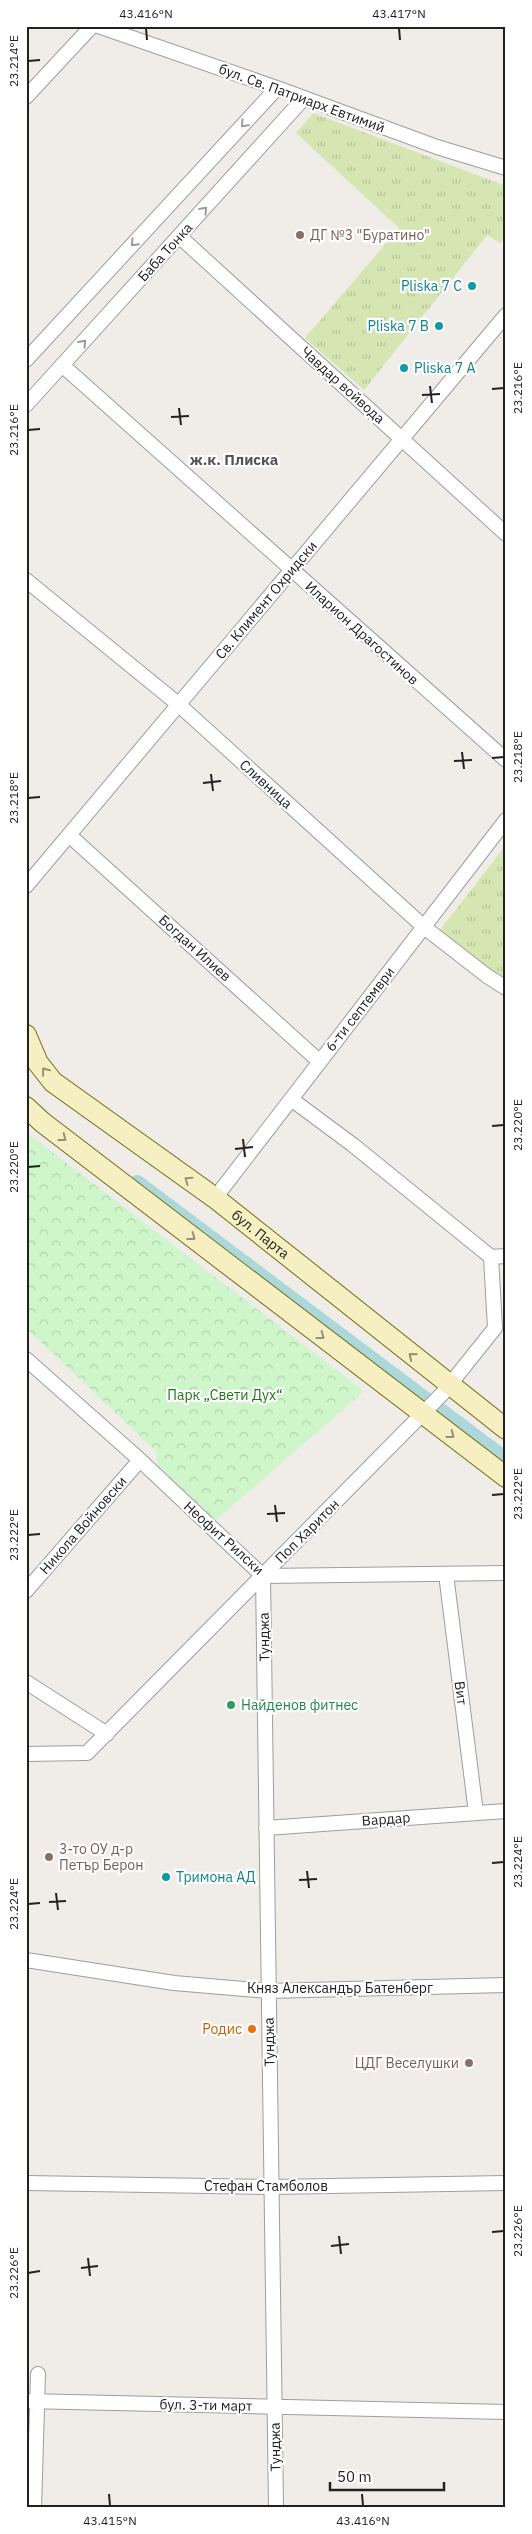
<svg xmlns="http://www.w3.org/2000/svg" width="532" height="2534" font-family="'IBM Plex Sans',sans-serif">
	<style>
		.grass { fill: url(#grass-tufts) }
		.park { fill: url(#park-crowns) }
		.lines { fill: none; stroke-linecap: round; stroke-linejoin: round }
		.canal { stroke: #acd8da; stroke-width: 16 }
		.minor-casing { stroke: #9e9e9e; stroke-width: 16 }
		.secondary-casing { stroke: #726c0e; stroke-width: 22 }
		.minor { stroke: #fff; stroke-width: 14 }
		.secondary { stroke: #f5efc1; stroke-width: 20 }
		.oneway { stroke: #9b9b9b }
		.oneway2 { stroke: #969279 }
		.ticks { fill: none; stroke: #212121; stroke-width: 2 }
		.education-dot { fill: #8d6e63; stroke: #fff; stroke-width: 2 }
		.culture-dot { fill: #0f9aa8; stroke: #fff; stroke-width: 2 }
		.leisure-dot { fill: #2e9e5b; stroke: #fff; stroke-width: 2 }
		.food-dot { fill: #e8710a; stroke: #fff; stroke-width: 2 }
		.labels { text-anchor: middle; stroke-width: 4.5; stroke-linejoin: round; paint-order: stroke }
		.street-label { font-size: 14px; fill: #212121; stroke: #fff }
		.education-label { font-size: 14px; fill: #785e54; stroke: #fff; text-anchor: start }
		.culture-label { font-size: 14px; fill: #0d838f; stroke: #fff; text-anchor: end }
		.park-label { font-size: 14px; fill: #1d7915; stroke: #fff }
		.leisure-label { font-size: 14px; fill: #27864d; stroke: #fff; text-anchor: start }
		.food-label { font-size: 14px; fill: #c56008; stroke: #fff; text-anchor: end }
		.neighbourhood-label { font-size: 15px; font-weight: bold; fill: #545454; stroke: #fff }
		.neatline { fill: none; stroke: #212121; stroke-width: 2 }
		.ticks-label { font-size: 12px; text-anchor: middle; fill: #212121 }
	</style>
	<defs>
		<pattern id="grass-tufts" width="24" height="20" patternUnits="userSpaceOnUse" patternTransform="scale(1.25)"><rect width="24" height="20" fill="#d5e6b3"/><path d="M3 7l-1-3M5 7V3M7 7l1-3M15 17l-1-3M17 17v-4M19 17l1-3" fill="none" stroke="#b7c59a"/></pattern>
		<pattern id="park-crowns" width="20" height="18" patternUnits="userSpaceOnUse" patternTransform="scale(1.25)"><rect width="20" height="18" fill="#cef6ca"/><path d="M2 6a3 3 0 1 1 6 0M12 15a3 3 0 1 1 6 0" fill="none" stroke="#b1d3ad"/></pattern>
	</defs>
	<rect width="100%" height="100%" fill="#f0ece8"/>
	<!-- grass -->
	<path class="grass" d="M313,113l193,73v50l-6,7 -13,-8 -123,155 -59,-52 94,-110 -103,-95z
		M506,845v139l-69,-50z"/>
	<!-- park -->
	<path class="park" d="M26,1132l338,259 -148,129 -58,-54 -2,-15 -130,-123z"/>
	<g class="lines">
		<!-- canal -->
		<path class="canal" d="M137,1183l369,277"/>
		<defs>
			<path id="minor" d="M98,26l179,62 160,59 69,21
				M26,97l66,-71
				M179,236l327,298
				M26,360l251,-272
				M62,365l444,395
				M26,405l278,-307
				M26,580l152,124 246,223 63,49 19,12
				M69,835l251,227
				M26,886l480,-571
				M215,1198l291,-378
				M491,1257l15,-1
				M26,1359l114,101 123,116 243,-3
				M446,1574l30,239
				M263,1576l13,932
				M26,1591l114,-131
				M26,1682l81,52
				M26,1754l61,-1 356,-360 52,-65 -4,-71 -138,-112 -62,-46
				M266,1828l240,-17
				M26,1960l148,23 94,8 238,-6
				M26,2183l245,4 235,-4
				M26,2401l480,11
				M34,2508l4,-134"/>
			<g id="secondary">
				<path id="s1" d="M26,1035l12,28 15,19 162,116 291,231"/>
				<path d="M26,1107l16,15 464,355"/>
			</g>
		</defs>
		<!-- minor casing -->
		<use href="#minor" class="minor-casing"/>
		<!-- secondary casing -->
		<use href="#secondary" class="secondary-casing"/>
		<!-- minor -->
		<use href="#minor" class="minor"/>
		<!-- secondary -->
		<use href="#secondary" class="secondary"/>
	</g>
	<!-- one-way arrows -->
	<defs><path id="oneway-chevron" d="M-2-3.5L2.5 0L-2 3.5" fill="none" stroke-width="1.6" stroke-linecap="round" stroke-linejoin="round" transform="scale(1.25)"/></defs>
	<g class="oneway">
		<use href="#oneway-chevron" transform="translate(244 124) rotate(133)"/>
		<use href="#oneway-chevron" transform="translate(204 210) rotate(-48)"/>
		<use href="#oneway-chevron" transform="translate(134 243) rotate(133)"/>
		<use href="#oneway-chevron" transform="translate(83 343) rotate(-48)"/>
	</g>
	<g class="oneway2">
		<use href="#oneway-chevron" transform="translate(45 1071) rotate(-128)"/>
		<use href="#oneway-chevron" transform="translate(63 1138) rotate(37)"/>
		<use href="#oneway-chevron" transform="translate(188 1180) rotate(-145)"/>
		<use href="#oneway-chevron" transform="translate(192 1237) rotate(37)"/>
		<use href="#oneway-chevron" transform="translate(321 1336) rotate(37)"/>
		<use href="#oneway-chevron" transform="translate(412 1356) rotate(-141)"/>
		<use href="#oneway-chevron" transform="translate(451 1435) rotate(37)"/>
	</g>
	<!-- ticks -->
	<path class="ticks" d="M146,28l1,12M399,28l1,12M28,61l12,-1M430,386l2,17M492,389l12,-1M422,395l18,-1M179,408l2,17M171,417l18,-1M28,430l12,-1M462,752l2,17M492,758l12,-1M454,761l18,-1M211,774l2,17M203,783l18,-2M28,798l12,-1M492,1126l12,-1M243,1139l2,18M235,1149l18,-2M28,1167l12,-1M492,1495l12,-1M275,1505l2,17M267,1514l18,-1M28,1535l12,-1M492,1863l12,-1M307,1871l2,17M299,1880l18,-1M56,1893l2,17M49,1902l17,-1M28,1904l12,-1M492,2232l12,-1M339,2236l2,18M331,2246l18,-2M88,2258l2,18M81,2268l17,-2M28,2273l12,-2M109,2494l1,12M362,2494l1,12"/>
	<!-- markers -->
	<g class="education-dot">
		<circle cx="300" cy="235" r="5"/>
		<circle cx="49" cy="1857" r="5"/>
		<circle cx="469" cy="2063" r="5"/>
	</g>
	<g class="culture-dot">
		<circle cx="472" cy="286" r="5"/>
		<circle cx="439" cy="326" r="5"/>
		<circle cx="404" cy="368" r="5"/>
		<circle cx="166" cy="1877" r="5"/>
	</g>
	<circle class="leisure-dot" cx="231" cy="1705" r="5"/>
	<circle class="food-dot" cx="252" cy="2029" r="5"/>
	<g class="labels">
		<!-- street labels -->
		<g class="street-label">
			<text transform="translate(302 98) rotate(20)" y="5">бул. Св. Патриарх Евтимий</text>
			<text transform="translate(165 252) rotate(-48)" y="5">Баба Тонка</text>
			<text transform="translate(343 385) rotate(42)" y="5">Чавдар войвода</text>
			<text transform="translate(266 600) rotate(-50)" y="5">Св. Климент Охридски</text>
			<text transform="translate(362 633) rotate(42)" y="5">Иларион Драгостинов</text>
			<text transform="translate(266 784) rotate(42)" y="5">Сливница</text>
			<text transform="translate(195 948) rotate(42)" y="5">Богдан Илиев</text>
			<text transform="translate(360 1009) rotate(-52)" y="5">6-ти септември</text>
			<text dy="5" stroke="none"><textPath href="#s1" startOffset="312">бул. Парта</textPath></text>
			<text transform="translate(83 1525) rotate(-49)" y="5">Никола Войновски</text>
			<text transform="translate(307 1531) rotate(-45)" y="5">Поп Харитон</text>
			<text transform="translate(224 1538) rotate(42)" y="5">Неофит Рилски</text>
			<text transform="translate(264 1637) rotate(-91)" y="5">Тунджа</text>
			<text transform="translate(461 1693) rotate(83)" y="5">Вит</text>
			<text transform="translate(386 1819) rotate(-4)" y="5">Вардар</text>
			<text x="340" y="1993">Княз Александър Батенберг</text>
			<text transform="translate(269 2042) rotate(-91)" y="5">Тунджа</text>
			<text x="266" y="2191">Стефан Стамболов</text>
			<text transform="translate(206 2405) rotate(1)" y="5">бул. 3-ти март</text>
			<text transform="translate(275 2447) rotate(-91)" y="5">Тунджа</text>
		</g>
		<!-- education labels -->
		<g class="education-label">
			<text x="310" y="240">ДГ №3 "Буратино"</text>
			<text x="59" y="1854">3-то ОУ д-р<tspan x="59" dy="16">Петър Берон</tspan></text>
			<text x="459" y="2068" text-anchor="end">ЦДГ Веселушки</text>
		</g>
		<!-- culture labels -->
		<g class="culture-label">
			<text x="462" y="291">Pliska 7 C</text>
			<text x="429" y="331">Pliska 7 B</text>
			<text x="414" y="373" text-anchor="start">Pliska 7 A</text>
			<text x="176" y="1882" text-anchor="start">Тримона АД</text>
		</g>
		<!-- park labels -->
		<g class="park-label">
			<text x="225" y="1400">Парк „Свети Дух“</text>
		</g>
		<!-- leisure labels -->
		<g class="leisure-label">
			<text x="241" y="1710">Найденов фитнес</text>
		</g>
		<!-- food labels -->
		<g class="food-label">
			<text x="242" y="2034">Родис</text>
		</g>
		<!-- neighbourhood labels -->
		<g class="neighbourhood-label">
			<text x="234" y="465">ж.к. Плиска</text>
		</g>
	</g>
	<!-- border -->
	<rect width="532" height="2534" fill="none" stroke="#ffffff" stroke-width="55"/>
	<!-- scale -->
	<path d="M330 2482v8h114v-8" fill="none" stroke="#212121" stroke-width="2.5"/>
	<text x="337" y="2482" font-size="15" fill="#212121" stroke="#ffffff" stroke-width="4" paint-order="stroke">50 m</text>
	<rect x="28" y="28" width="476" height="2478" class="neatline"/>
	<g class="ticks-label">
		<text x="146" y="18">43.416°N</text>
		<text x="399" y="18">43.417°N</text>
		<text transform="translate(14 61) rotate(-90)" y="4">23.214°E</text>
		<text transform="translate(518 388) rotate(-90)" y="4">23.216°E</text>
		<text transform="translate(14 430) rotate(-90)" y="4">23.216°E</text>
		<text transform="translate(518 757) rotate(-90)" y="4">23.218°E</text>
		<text transform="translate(14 798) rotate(-90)" y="4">23.218°E</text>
		<text transform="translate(518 1125) rotate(-90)" y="4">23.220°E</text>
		<text transform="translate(14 1167) rotate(-90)" y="4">23.220°E</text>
		<text transform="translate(518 1494) rotate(-90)" y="4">23.222°E</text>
		<text transform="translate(14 1535) rotate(-90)" y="4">23.222°E</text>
		<text transform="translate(518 1862) rotate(-90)" y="4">23.224°E</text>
		<text transform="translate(14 1904) rotate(-90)" y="4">23.224°E</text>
		<text transform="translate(518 2231) rotate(-90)" y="4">23.226°E</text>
		<text transform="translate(14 2273) rotate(-90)" y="4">23.226°E</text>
		<text x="110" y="2525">43.415°N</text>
		<text x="363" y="2525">43.416°N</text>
	</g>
</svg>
